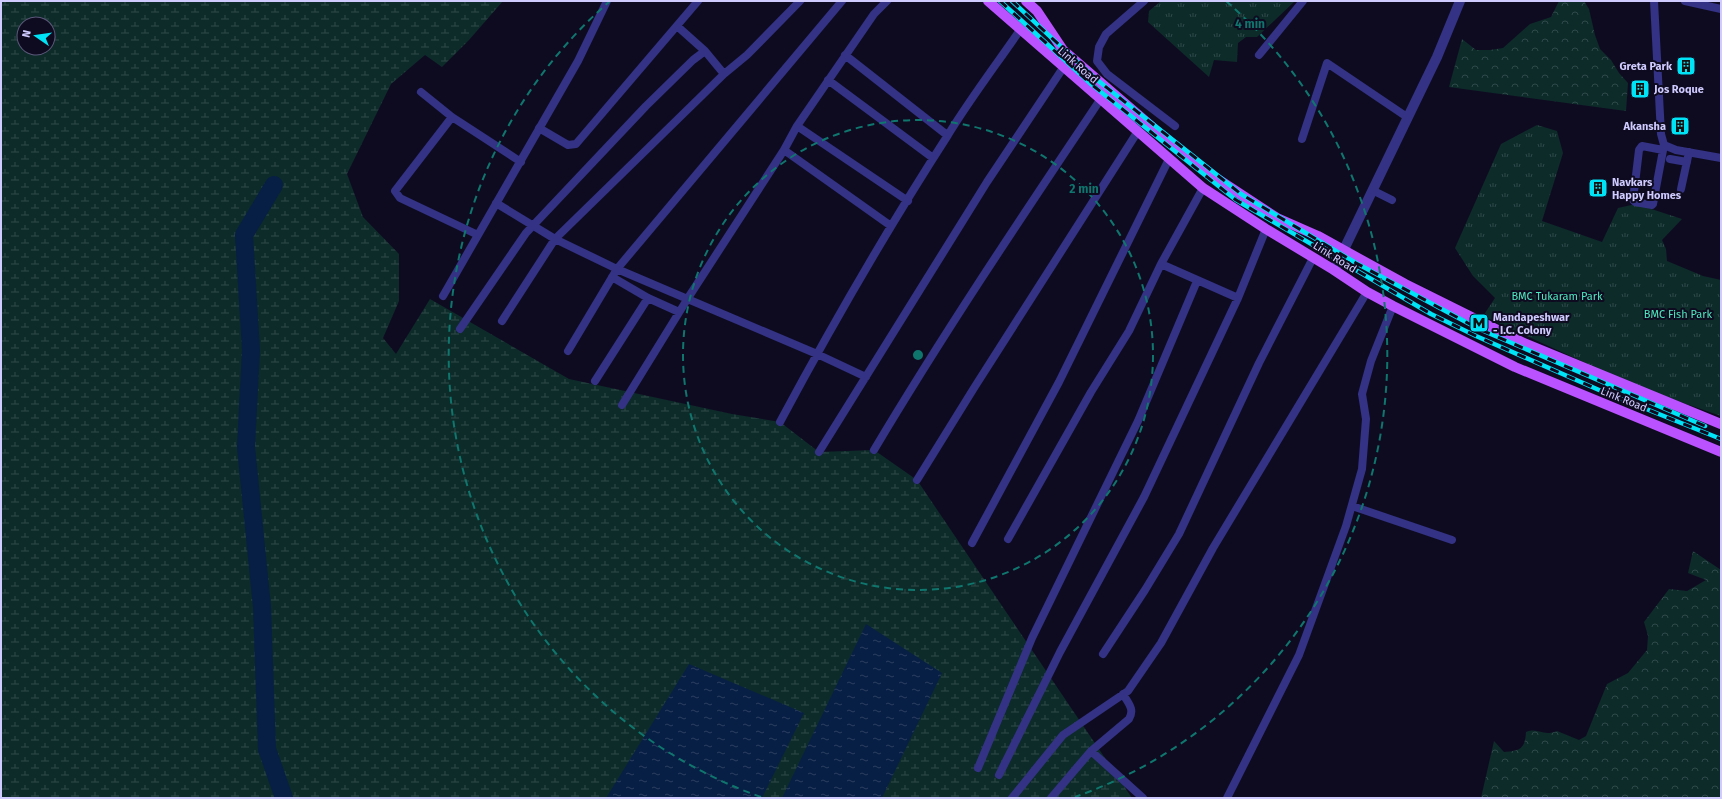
<svg xmlns="http://www.w3.org/2000/svg" width="1722" height="799" font-family="'Fira Sans',sans-serif">
	<style>
		.grass { fill: url(#grass-tufts) }
		.forest { fill: url(#forest-crowns) }
		.wetland { fill: url(#wetland-marsh); fill-rule: evenodd }
		.water { fill: url(#water-ripples) }
		.lines { fill: none; stroke-linecap: round; stroke-linejoin: round }
		.river { stroke: #071f44; stroke-width: 18 }
		.minor { stroke: #333284; stroke-width: 8 }
		.tertiary { stroke: #333284; stroke-width: 10 }
		.primary { stroke: #ba52ff; stroke-width: 10 }
		.rail-casing { stroke: #00e3f6; stroke-width: 4.5 }
		.rail { stroke: #0e0b21; stroke-width: 3; stroke-dasharray: 9; stroke-linecap: butt }
		.ring { fill: none; stroke: #0f766e; stroke-width: 2; stroke-dasharray: 7 5 }
		.labels { text-anchor: middle; stroke-width: 4; stroke-linejoin: round; paint-order: stroke }
		.street-label { font-size: 11px; fill: #cfcbff; stroke: #0e0b21 }
		.poi-label { font-size: 11px; font-weight: bold; fill: #cfcbff; stroke: #0e0b21; text-anchor: start }
		.park-label { font-size: 11px; fill: #4de9be; stroke: #0e0b21 }
		.centre { fill: #0f766e; stroke: #0e0b21; stroke-width: 2 }
		.ring-label { font-size: 12px; text-anchor: middle; font-weight: bold; fill: #0f766e; stroke: #0e0b21; stroke-width: 4; stroke-linejoin: round; paint-order: stroke }
	</style>
	<defs>
		<pattern id="grass-tufts" width="24" height="20" patternUnits="userSpaceOnUse"><rect width="24" height="20" fill="#0d2b29"/><path d="M3 7l-1-3M5 7V3M7 7l1-3M15 17l-1-3M17 17v-4M19 17l1-3" fill="none" stroke="#2f4849"/></pattern>
		<pattern id="forest-crowns" width="20" height="18" patternUnits="userSpaceOnUse"><rect width="20" height="18" fill="#0d2b29"/><path d="M2 6a3 3 0 1 1 6 0M12 15a3 3 0 1 1 6 0" fill="none" stroke="#2f4849"/></pattern>
		<pattern id="wetland-marsh" width="20" height="14" patternUnits="userSpaceOnUse"><rect width="20" height="14" fill="#0d2b29"/><path d="M1 5h8M5 5V1M11 12h8M15 12V8" fill="none" stroke="#2f4849"/></pattern>
		<pattern id="water-ripples" width="26" height="14" patternUnits="userSpaceOnUse"><rect width="26" height="14" fill="#071f44"/><path d="M2 4q2-2 4 0t4 0M15 11q2-2 4 0t4 0" fill="none" stroke="#2a3e60"/></pattern>
	</defs>
	<rect width="100%" height="100%" fill="#0e0b21"/>
	<!-- grass -->
	<path class="grass" d="M1161,1h134l-38,36h-11l-8,6 -1,19 -23,-2 -5,17 -61,-55 1,-11z
		M1537,125l20,6 6,22 -21,68 60,21 16,-34 18,-4 46,15 -20,21 4,9 1,12 36,15 18,4v136l-83,-29 -155,-71 12,-18 -22,-22 -18,-28 46,-104z"/>
	<!-- forest -->
	<path class="forest" d="M1559,1h25l5,8 6,26 5,14 11,11 8,13 9,10 -2,28 -177,-24 13,-48 14,11h14l13,-2 27,-24 21,-7z
		M1693,551l28,19v228h-240l13,-57 10,11c16,-1 21,-3 22,-20 13,-5 16,5 31,-1l22,9 7,-4 21,-52 21,-11 19,-23 1,-14 -4,-14 25,-33 18,2 19,-11 -18,-7z"/>
	<!-- wetland -->
	<path class="wetland" d="M1,1h502l-34,39 -27,27 -17,-12 -34,29 -44,90 16,43 36,37v47l-16,37 13,16 34,-55 139,80 163,35 48,8 39,30 55,-2 43,30 215,318h-1131zM24,24h24v24h-24z"/>
	<!-- water -->
	<path class="water" d="M866,624l76,49 -60,125h-100z
		M689,664l115,49 -42,85h-156z"/>
	<g class="lines">
		<!-- river -->
		<path class="river" d="M274,185l-30,50 7,115 -5,97 16,160 5,142 17,49"/>
		<!-- minor -->
		<path class="minor" d="M842,1l-225,268 200,85 49,23
			M1144,1l-38,33 -7,13 -2,14 10,13 68,52
			M1654,1l7,133 3,11 12,5 45,8
			M1685,1l36,8
			M677,26l28,25
			M845,55l102,80
			M1259,55l44,-54
			M828,80l105,78
			M421,92l31,25 69,45
			M452,117l-57,74 5,7 78,37
			M797,126l111,75
			M539,128l29,17 8,-1 122,-143
			M1302,139l25,-76 80,54
			M784,150l107,76
			M1663,150l-21,-4 -3,4 -6,50 2,2 17,3 1,-1 11,-59
			M1670,159l17,3
			M1681,189l8,-37
			M1372,190l20,10
			M496,203l59,36 62,30 -49,82
			M1161,264l77,34
			M612,277l36,21 31,14
			M443,296l135,-235 29,-60
			M502,321l53,-82 169,-165 23,-19 53,-54
			M460,329l66,-96 120,-127 47,-46 12,-9 19,23
			M595,381l53,-83
			M622,405l66,-107 96,-148 13,-24 77,-112 13,-13
			M780,422c52,-97 108,-194 168,-287 22,-36 48,-70 72,-105
			M874,450c71,-119 149,-235 226,-350
			M819,452l168,-270 76,-114
			M917,480l57,-92 164,-257
			M1352,506l100,34
			M1008,539l83,-147 38,-61 32,-67 42,-76
			M972,543l87,-161 110,-223
			M1103,654l42,-64 34,-56 80,-171 54,-105
			M1091,751l52,47
			M978,768l54,-130 106,-217 59,-140
			M999,775l61,-123 84,-155 94,-199 28,-69
			M1012,798l51,-63 65,-44 33,-48 52,-95 154,-256
			M1051,798l40,-47 38,-32c6,-10 -1,-16 -6,-25
			M1227,798l72,-143 47,-129 16,-57 4,-50 -4,-25 9,-33 22,-55"/>
		<!-- tertiary -->
		<path class="tertiary" d="M1334,270l103,-213 23,-56"/>
		<!-- primary -->
		<path class="primary" d="M988,1l215,187 63,41 68,41 33,22 26,14 122,61 206,85
			M1026,1l11,10 26,39 102,88 51,40 61,40 41,18 87,48 121,60 195,80"/>
		<defs>
			<path id="rail" d="M1000,1l91,83 145,116 195,114 45,22 123,54 122,49
				M1012,1l84,78 145,115 115,69 123,66 226,97"/>
		</defs>
		<!-- rail casing -->
		<use href="#rail" class="rail-casing"/>
		<!-- rail -->
		<use href="#rail" class="rail"/>
	</g>
	<!-- distance rings -->
	<g class="ring">
		<circle cx="918" cy="355" r="235"/>
		<path d="M761 797A469 469 0 0 1 610 1M1226 1A469 469 0 0 1 1075 797"/>
	</g>
	<!-- icons -->
	<defs>
		<symbol id="building-square" viewBox="-11 -11 22 22"><rect x="-9" y="-9" width="18" height="18" rx="4" fill="#00e3f6" stroke="#0e0b21"/><path d="M-4-6H4V6H1V3H-1V6H-4ZM-2.5-4.3h1.7v1.8h-1.7ZM.8-4.3h1.7v1.8H.8ZM-2.5-1h1.7V.8h-1.7ZM.8-1h1.7V.8H.8Z" fill="#111"/></symbol>
		<symbol id="metro-square" viewBox="-11 -11 22 22"><rect x="-9" y="-9" width="18" height="18" rx="4" fill="#00e3f6" stroke="#0e0b21"/><path d="M-5.5 5V-5H-3L0 0L3-5H5.5V5H3V-.5L0 4L-3-.5V5Z" fill="#111"/></symbol>
	</defs>
	<g fill-rule="evenodd">
		<use href="#building-square" x="1675" y="55" width="22" height="22"/>
		<use href="#building-square" x="1629" y="78" width="22" height="22"/>
		<use href="#building-square" x="1669" y="115" width="22" height="22"/>
		<use href="#building-square" x="1587" y="177" width="22" height="22"/>
		<use href="#metro-square" x="1468" y="312" width="22" height="22"/>
	</g>
	<g class="labels">
		<!-- street labels -->
		<g class="street-label">
			<text transform="translate(1078 65) rotate(41)" y="4">Link Road</text>
			<text transform="translate(1335 257) rotate(32)" y="4">Link Road</text>
			<text transform="translate(1624 399) rotate(22)" y="4">Link Road</text>
		</g>
		<!-- poi labels -->
		<g class="poi-label">
			<text x="1672" y="70" text-anchor="end">Greta Park</text>
			<text x="1654" y="93">Jos Roque</text>
			<text x="1666" y="130" text-anchor="end">Akansha</text>
			<text x="1612" y="186">Navkars<tspan x="1612" dy="13">Happy Homes</tspan></text>
			<text x="1493" y="321">Mandapeshwar<tspan x="1493" dy="13">- I.C. Colony</tspan></text>
		</g>
		<!-- park labels -->
		<g class="park-label">
			<text x="1557" y="300">BMC Tukaram Park</text>
			<text x="1678" y="318">BMC Fish Park</text>
		</g>
	</g>
	<circle cx="918" cy="355" r="6" class="centre"/>
	<g class="ring-label">
		<text x="1250" y="28">4 min</text>
		<text x="1084" y="193">2 min</text>
	</g>
	<!-- border -->
	<rect width="1722" height="799" fill="none" stroke="#cfcbff" stroke-width="4"/>
	<!-- north arrow -->
	<g transform="translate(36 36) rotate(283)"><circle r="19" fill="#0e0b21" stroke="#5b587a"/>
	<path d="M0-3L7 15L0 10L-7 15Z" fill="#00e3f6"/>
	<text y="-6" font-size="11" font-weight="bold" text-anchor="middle" fill="#cfcbff">N</text>
	</g>
</svg>
